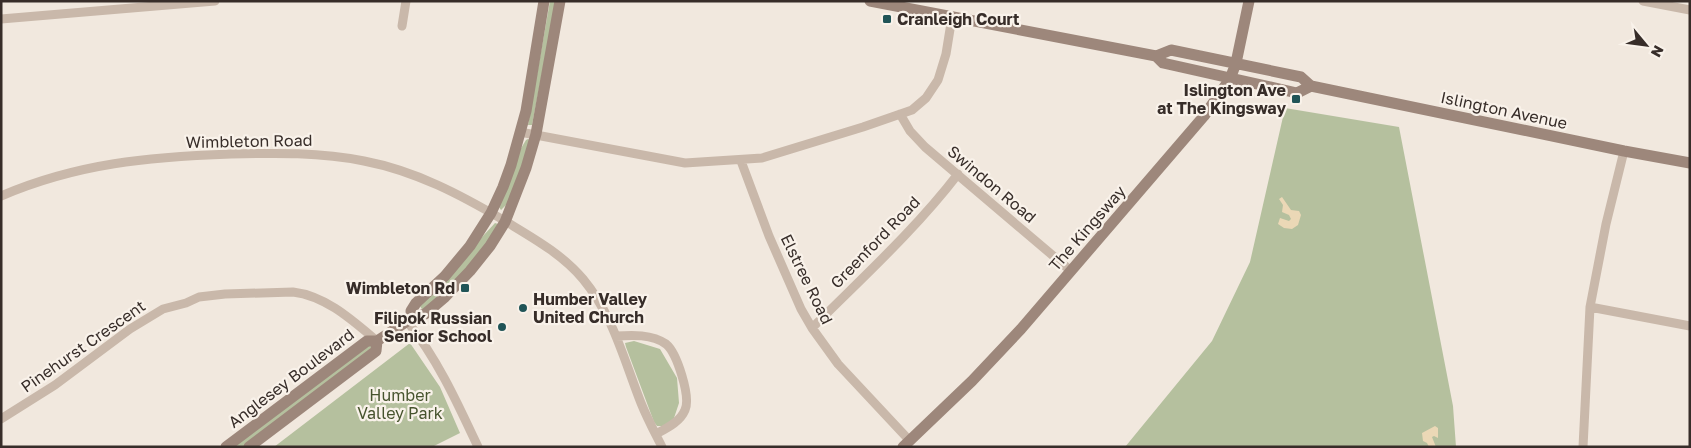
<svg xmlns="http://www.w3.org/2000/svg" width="1691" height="448" font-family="'Golos Text',sans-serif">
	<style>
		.green { fill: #b5c09e }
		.sand { fill: #ebd8b6 }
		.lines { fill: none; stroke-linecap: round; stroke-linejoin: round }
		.street { stroke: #c9b8aa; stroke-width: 9 }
		.secondary { stroke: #9d877b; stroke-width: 11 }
		.poi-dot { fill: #205457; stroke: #f9f2ea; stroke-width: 2 }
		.labels { text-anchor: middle; stroke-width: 4.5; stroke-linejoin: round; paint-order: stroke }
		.poi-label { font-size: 16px; font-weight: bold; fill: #372d29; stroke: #f9f2ea; text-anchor: end }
		.street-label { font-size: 16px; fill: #372d29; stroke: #f9f2ea }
		.park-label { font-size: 16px; fill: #47542e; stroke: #f9f2ea }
	</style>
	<rect width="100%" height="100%" fill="#f1e8de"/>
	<!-- green -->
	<path class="green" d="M550,1h6l-24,124h-4z
		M1285,108l114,19 54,279 3,41h-331l87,-106 38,-79z
		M528,139l2,1 -20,61 -9,9 -2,-3 21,-57 6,-10z
		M495,223l3,1 -17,29 -57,59 -5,-7z
		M634,341l26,8 17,29 2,25 -5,15 -9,8h-8l-3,-4 -28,-75 -1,-4z
		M410,343l30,44 20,46 -28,14h-158z
		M368,345l5,2 -127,100h-14z"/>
	<!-- sand -->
	<path class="sand" d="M1282,197l9,13 8,1 2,4 -3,10 -6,4 -8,-1 -6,-4 2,-6 9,3 2,-2 -2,-4 -7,-3 1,-7 -4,-6z
		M1435,426l3,2v10l-4,-2 -2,1 4,10h-7l-2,-4 -4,-2 -1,-8z"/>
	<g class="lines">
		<!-- street -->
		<path class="street" d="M1643,1l47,9
			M1,19l214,-18
			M402,26l4,-25
			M900,114l10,17 15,16 146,124
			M520,132l165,31 77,-5 101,-31 49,-17 14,-12 12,-18 8,-26 6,-37
			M741,161l28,75 32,73 11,19 26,36 72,77
			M1,196c77,-33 148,-39 230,-42 45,-1 89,-2 133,7 52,10 97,34 141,60 28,17 57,33 78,58 30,36 41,81 58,124 6,15 14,30 21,44
			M1590,307l100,19
			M407,321c31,39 50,81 71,126
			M812,328c50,-50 103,-98 146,-154
			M616,336c16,-1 36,-2 50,8 11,9 25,53 19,66 -5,12 -18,18 -29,24
			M1,419l54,-34 75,-56 33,-20 23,-6 13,-6 26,-3 68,-2c33,4 59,28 84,49
			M1583,447l7,-140 16,-83 18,-73"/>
		<!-- secondary -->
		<path class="secondary" d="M870,1l286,55 15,-6 130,27 10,9 313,65 66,12
			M1156,56l7,7 134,30 14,-7
			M412,318l-1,-7 5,-8 29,-27 25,-30 21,-33 12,-26 8,-22 15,-54 18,-110
			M226,447l141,-106h10l35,-23 13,-4 20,-17 25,-26 20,-25 15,-24 21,-54 10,-34 24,-133
			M249,447l127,-96 1,-10
			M903,447l69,-66 49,-52 183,-213 26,-37 6,-16 13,-62"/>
	</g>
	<!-- markers -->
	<g class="poi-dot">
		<rect x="882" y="14" width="10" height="10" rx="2.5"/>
		<rect x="1291" y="94" width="10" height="10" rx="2.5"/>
		<rect x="460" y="283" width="10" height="10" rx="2.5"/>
		<circle cx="523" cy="308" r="5"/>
		<circle cx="502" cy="327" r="5"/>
	</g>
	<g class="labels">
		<!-- poi labels -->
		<g class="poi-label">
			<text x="897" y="25" text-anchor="start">Cranleigh Court</text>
			<text x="1286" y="96">Islington Ave<tspan x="1286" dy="18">at The Kingsway</tspan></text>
			<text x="455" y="294">Wimbleton Rd</text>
			<text x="533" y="305" text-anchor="start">Humber Valley<tspan x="533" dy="18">United Church</tspan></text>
			<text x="492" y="324">Filipok Russian<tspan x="492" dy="18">Senior School</tspan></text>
		</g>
		<!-- street labels -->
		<g class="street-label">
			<text transform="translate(1504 110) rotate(12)" y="6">Islington Avenue</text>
			<text transform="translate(249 141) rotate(-1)" y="6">Wimbleton Road</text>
			<text transform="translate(992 184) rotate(40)" y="6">Swindon Road</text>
			<text transform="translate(1087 228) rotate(-49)" y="6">The Kingsway</text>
			<text transform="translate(875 242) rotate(-46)" y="6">Greenford Road</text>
			<text transform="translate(807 279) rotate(64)" y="6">Elstree Road</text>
			<text transform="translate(83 346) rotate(-35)" y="6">Pinehurst Crescent</text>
			<text transform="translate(291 378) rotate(-37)" y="6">Anglesey Boulevard</text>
		</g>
		<!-- park labels -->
		<g class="park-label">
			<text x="400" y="401">Humber<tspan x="400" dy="18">Valley Park</tspan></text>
		</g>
	</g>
	<!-- border -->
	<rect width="1691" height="448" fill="none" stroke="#372d29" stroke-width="5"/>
	<!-- north arrow -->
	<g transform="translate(1646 45) rotate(119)" stroke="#f9f2ea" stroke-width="4" paint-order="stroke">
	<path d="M0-4L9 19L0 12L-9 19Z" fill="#372d29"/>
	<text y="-8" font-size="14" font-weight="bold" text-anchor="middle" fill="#372d29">N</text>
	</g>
</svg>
